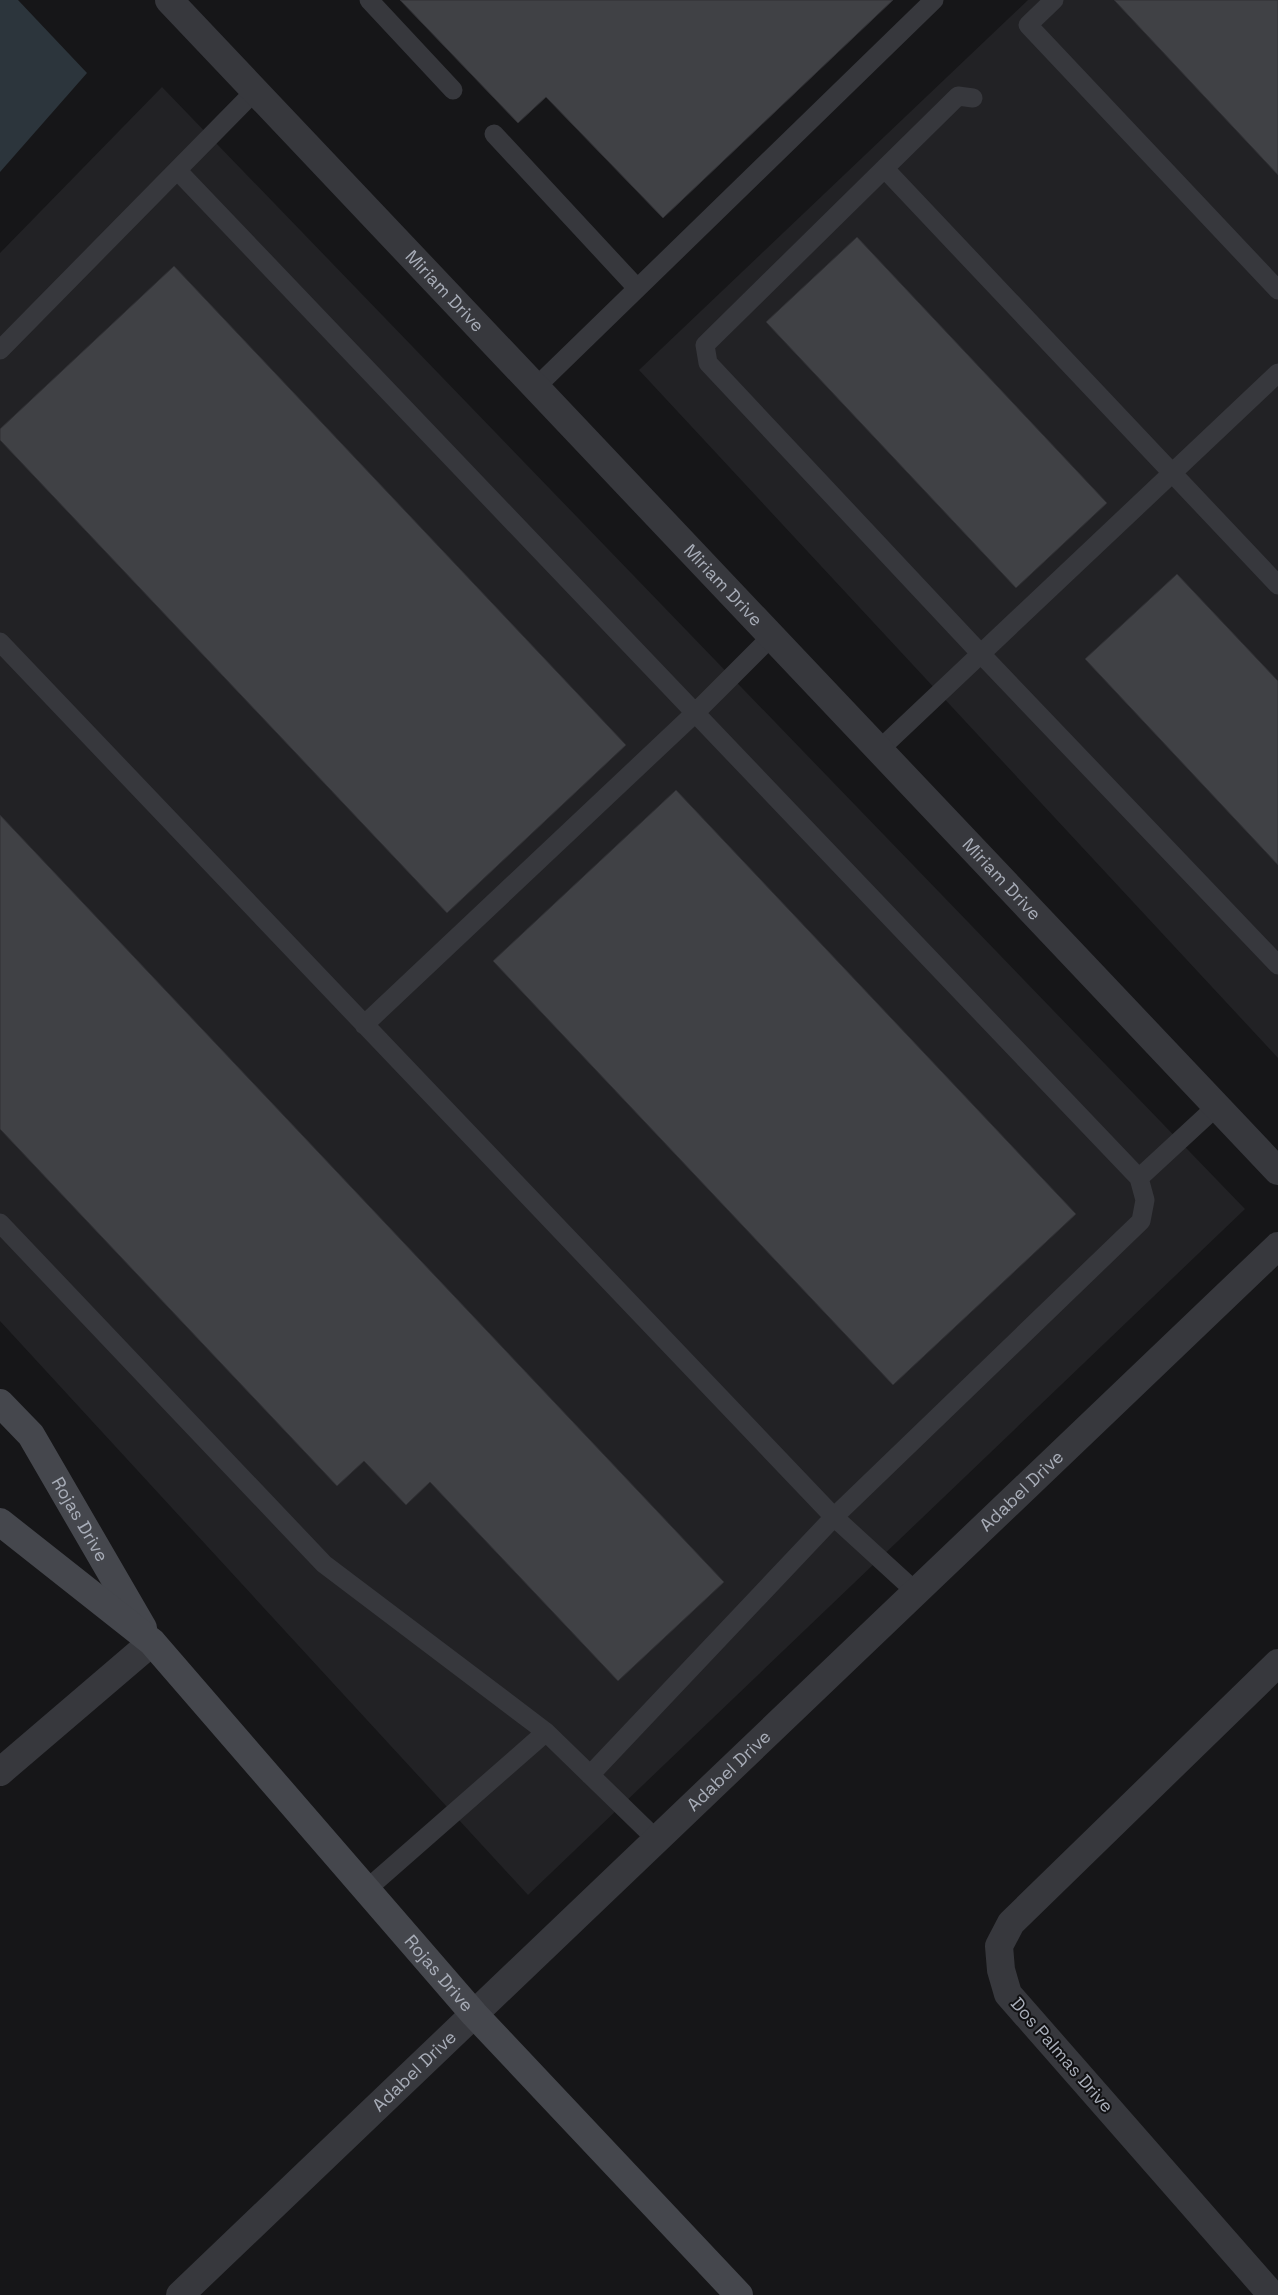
<svg xmlns="http://www.w3.org/2000/svg" width="1278" height="2295" font-family="'Space Grotesk',sans-serif">
	<style>
		.built { fill: #222225 }
		.water { fill: #2c353c }
		.building { fill: #404145; stroke: #303034 }
		.lines { fill: none; stroke-linecap: round; stroke-linejoin: round }
		.service { stroke: #37383d; stroke-width: 19 }
		.minor { stroke: #37383d; stroke-width: 28 }
		.secondary { stroke: #45474d; stroke-width: 28 }
		.labels { text-anchor: middle; stroke-width: 4; stroke-linejoin: round; paint-order: stroke }
		.street-label { font-size: 18px; fill: #a8adb8; stroke: #111113 }
	</style>
	<rect width="100%" height="100%" fill="#161618"/>
	<!-- built -->
	<path class="built" d="M1028,0h250v1058l-639,-688z
		M162,87l1083,1122 -717,686 -528,-574v-1068z"/>
	<!-- water -->
	<path class="water" d="M0,0h18l69,73 -87,99z"/>
	<!-- building -->
	<path class="building" d="M400,0h493l-230,218 -117,-121 -28,26z
		M1114,0h164v175z
		M857,237l250,266 -91,85 -250,-266z
		M174,266l452,479 -179,168 -447,-473v-11z
		M1177,574l101,107v184l-193,-206z
		M676,790l400,424 -183,171 -400,-424z
		M0,815l724,767 -106,99 -188,-199 -24,23 -42,-44 -27,25 -337,-357z"/>
	<g class="lines">
		<!-- service -->
		<path class="service" d="M369,0l84,90
			M1054,0l-26,25 250,265
			M973,98l-15,-2 -253,249 3,18 273,291 297,311
			M494,134l143,154
			M885,169l393,416
			M0,350l255,-259
			M536,387l398,-387
			M0,642l834,875 307,-296 4,-21 -6,-22 -962,-1008
			M879,750l399,-377
			M364,1025l331,-312 77,-77
			M1139,1178l78,-72
			M0,1223l324,341 222,168 111,108
			M590,1775l244,-258 82,75
			M367,1889l179,-157"/>
		<!-- minor -->
		<g class="minor">
			<path id="s1" d="M169,0l1109,1171"/>
			<path d="M0,1772l152,-130"/>
			<path id="s2" d="M180,2295l1098,-1049"/>
			<path d="M1272,2295l-264,-301 -7,-24 -2,-24 12,-23 267,-260"/>
		</g>
		<!-- secondary -->
		<g class="secondary">
			<path id="s3" d="M0,1403l31,32 112,193"/>
			<path id="s4" d="M0,1522l152,120 322,372 265,281"/>
		</g>
	</g>
	<g class="labels">
		<!-- street labels -->
		<g class="street-label">
			<text dy="6" stroke="none"><textPath href="#s1" startOffset="401">Miriam Drive</textPath></text>
			<text dy="6" stroke="none"><textPath href="#s1" startOffset="806">Miriam Drive</textPath></text>
			<text dy="6" stroke="none"><textPath href="#s1" startOffset="1211">Miriam Drive</textPath></text>
			<text dy="6" stroke="none"><textPath href="#s2" startOffset="1164">Adabel Drive</textPath></text>
			<text dy="6" stroke="none"><textPath href="#s3" startOffset="142">Rojas Drive</textPath></text>
			<text dy="6" stroke="none"><textPath href="#s2" startOffset="759">Adabel Drive</textPath></text>
			<text dy="6" stroke="none"><textPath href="#s4" startOffset="632">Rojas Drive</textPath></text>
			<text transform="translate(1062 2055) rotate(49)" y="6">Dos Palmas Drive</text>
			<text dy="6" stroke="none"><textPath href="#s2" startOffset="324">Adabel Drive</textPath></text>
		</g>
	</g>
</svg>
